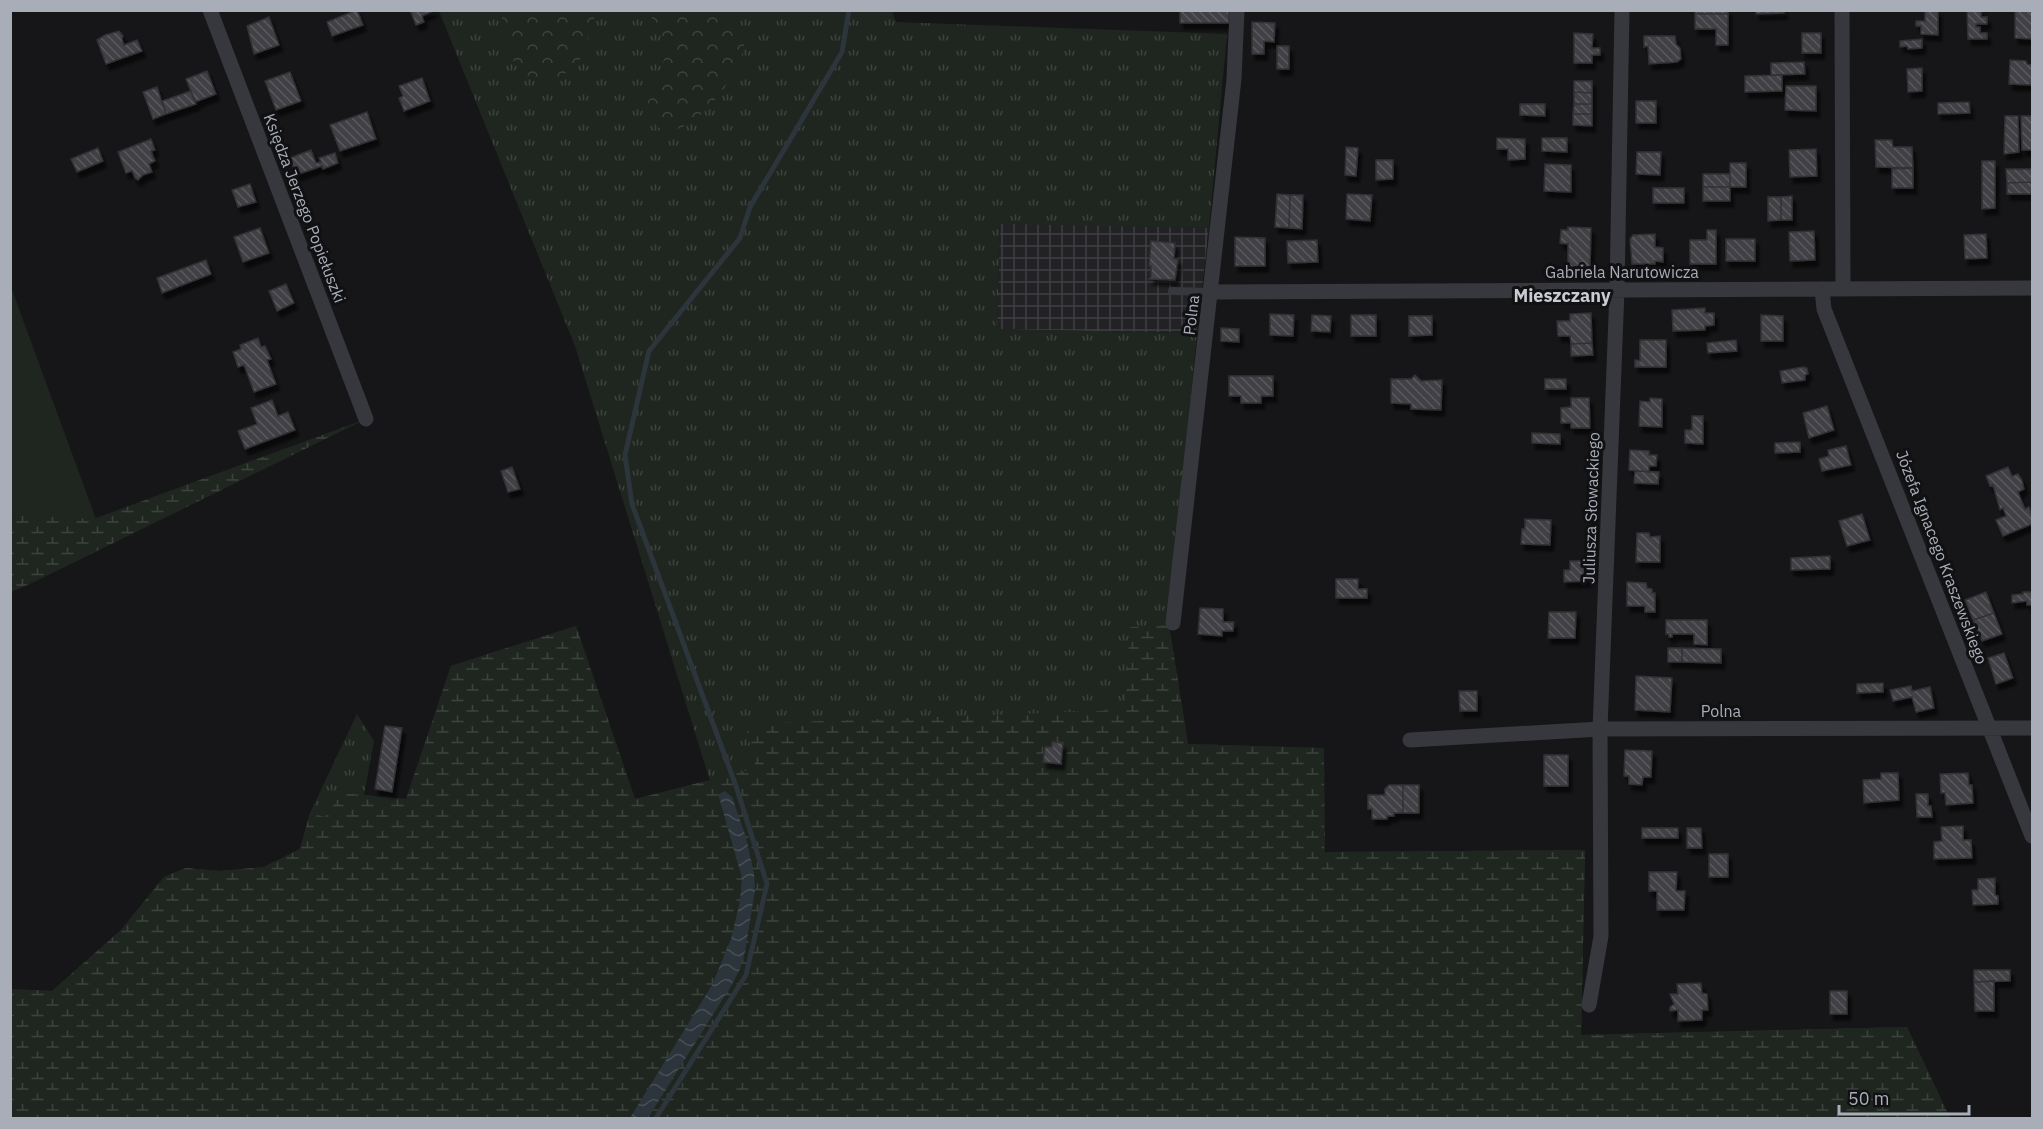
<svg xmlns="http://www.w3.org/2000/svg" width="2043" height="1129" font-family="'IBM Plex Sans',sans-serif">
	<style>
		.industrial { fill: url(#industrial-grid) }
		.grass { fill: url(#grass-tufts) }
		.forest { fill: url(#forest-crowns) }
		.wetland { fill: url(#wetland-marsh) }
		.garden { fill: #1e261f }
		.water { fill: url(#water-waves) }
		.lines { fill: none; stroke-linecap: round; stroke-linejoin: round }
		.stream { stroke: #2c353c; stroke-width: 5 }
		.building { fill: url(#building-back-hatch); stroke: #303034; stroke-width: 1.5; filter: url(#shadow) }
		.lane { stroke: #37383d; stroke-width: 8 }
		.street { stroke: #37383d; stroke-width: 15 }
		.labels { text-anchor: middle; stroke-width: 6; stroke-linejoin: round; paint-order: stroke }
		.street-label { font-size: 16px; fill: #a8adb8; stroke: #111113 }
		.neighbourhood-label { font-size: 18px; font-weight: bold; fill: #c9ccd4; stroke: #111113 }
	</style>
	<defs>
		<pattern id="industrial-grid" width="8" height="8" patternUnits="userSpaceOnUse" patternTransform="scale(1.5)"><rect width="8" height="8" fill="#222225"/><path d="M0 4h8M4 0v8" fill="none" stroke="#3f3f43"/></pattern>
		<pattern id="grass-tufts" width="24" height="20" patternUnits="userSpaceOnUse" patternTransform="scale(1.5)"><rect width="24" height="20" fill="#1e261f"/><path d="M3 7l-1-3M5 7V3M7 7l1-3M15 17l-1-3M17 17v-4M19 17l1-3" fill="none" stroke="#3c433d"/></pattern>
		<pattern id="forest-crowns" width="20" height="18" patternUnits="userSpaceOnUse" patternTransform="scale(1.5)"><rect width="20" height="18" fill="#1e261f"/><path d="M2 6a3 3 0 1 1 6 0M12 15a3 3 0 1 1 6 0" fill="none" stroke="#3c433d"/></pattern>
		<pattern id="wetland-marsh" width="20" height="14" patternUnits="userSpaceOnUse" patternTransform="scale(1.5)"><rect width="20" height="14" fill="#1e261f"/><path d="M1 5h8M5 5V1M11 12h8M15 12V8" fill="none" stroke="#3c433d"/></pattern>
		<pattern id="water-waves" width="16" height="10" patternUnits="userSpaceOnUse" patternTransform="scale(1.5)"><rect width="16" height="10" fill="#2c353c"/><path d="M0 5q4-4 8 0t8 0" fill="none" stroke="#485056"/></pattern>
		<pattern id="building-back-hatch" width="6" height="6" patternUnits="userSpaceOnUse" patternTransform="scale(1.5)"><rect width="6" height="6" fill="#404145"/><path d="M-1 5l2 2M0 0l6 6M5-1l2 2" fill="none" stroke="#595a5e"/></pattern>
		<filter id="shadow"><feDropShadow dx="3.5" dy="6" stdDeviation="1.5" flood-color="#0009"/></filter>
	</defs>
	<rect width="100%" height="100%" fill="#161618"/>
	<!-- industrial -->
	<path class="industrial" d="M1000,223l209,5 -12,105 -200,-4z"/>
	<!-- grass -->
	<path class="grass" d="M439,11h453l4,11 331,12 -18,194 -209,-4 -3,105 200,4 -28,292 19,119 136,4 1,104 260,-2 -4,185 326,-8 43,91h-1939l-1,-129 42,2 69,-61 43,-53 22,-9 33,3 45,-4 36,-18 10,-36 47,-99 17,27 -10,54 42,4 45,-133 125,-40 59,173 75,-18 -135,-435z"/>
	<!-- forest -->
	<path class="forest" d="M501,11v-1l97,1c-10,14 -9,32 -17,47 -15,25 -54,31 -68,2 -8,-15 -9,-33 -12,-49z
		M645,11h78c9,7 20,17 21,29 3,28 -52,102 -83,89 -8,-4 -15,-18 -13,-27 1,-7 7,-15 10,-21 11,-26 9,-51 -13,-70z"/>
	<!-- wetland -->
	<path class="wetland" d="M366,419l-332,163 -23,10v-78l85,4z
		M1169,625l19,119 136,4v104l261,-2 -4,185 326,-8 43,91h-1939l-1,-129 42,2 69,-61 43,-53 22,-9 33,3 45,-4 36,-18 10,-36 15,4 17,-24 64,6 45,-133 125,-40 59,173 121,-31 -11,-44 380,-14 5,-83z"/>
	<!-- garden -->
	<path class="garden" d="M11,287l85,232 -85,-4z"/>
	<!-- water -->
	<path class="water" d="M725,791l7,6 14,40 8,36 1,17 -10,62 -5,17 -9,17 -83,132h-18l82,-133 19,-46 9,-38 2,-23 -23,-81v-3z"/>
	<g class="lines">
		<!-- stream -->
		<path class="stream" d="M656,1118l90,-143 21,-91 -31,-98 -104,-282 -7,-49 24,-104 91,-113 10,-31 92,-155 7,-42"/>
	</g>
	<!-- building -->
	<path class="building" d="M357,10l6,15 -31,11 -5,-14z
		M410,10h25l-13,6 2,6 -8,3z
		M1180,10h49v13h-49z
		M1695,10h33v4h-33z
		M1756,10h28v3l-28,1z
		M1925,10h13v25l-17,-1v-8h-5v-5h9z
		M1967,10h14v7h6v7h-11v3h4v6h7v6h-19z
		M2015,11h17v28l-17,-1z
		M1695,14h33v31h-12v-16h-21z
		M269,17l10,28 -25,9 -7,-28z
		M1252,22l23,1 -1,19 -10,-1v13h-12z
		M119,31l4,5 -1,3 2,6 13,-5 5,11 -36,13 -9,-24 8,-5z
		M1574,33l19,1 -1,14h8v7h-8v8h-18z
		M1802,33h19v20h-19z
		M1644,36h31l1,8 4,4 1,11 -4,3 -28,2 -1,-18 -4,1z
		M1922,39v9l-14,1 -1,-3 -7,1v-6z
		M1277,46h12v23h-12z
		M2010,60l16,1 1,3 5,1v20l-23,-1z
		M1804,62l1,12 -34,1v-12z
		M1922,68v23l-14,1 -1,-23z
		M207,71l9,23 -21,8 -9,-23z
		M290,72l11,29 -25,9 -11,-29z
		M1782,75v16l-37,1v-16z
		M422,78l8,23 -26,10 -5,-13 4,-2 -4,-10z
		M1574,81h18v12l-18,-1z
		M1786,86h30v25l-31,-1z
		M157,87l9,27 -13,5 -10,-27z
		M191,91l5,13 -30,10 -4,-13z
		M1574,92l18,1v11h-18z
		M1636,101h20v22h-20z
		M1969,102l1,11 -32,1v-11z
		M1520,104h25v12l-25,-1z
		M1574,104h18v10h-19z
		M367,112l9,27 -36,12 -10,-26z
		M1573,114h19v12l-19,-1z
		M2005,116h13l1,36 -15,2z
		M2021,116h11v34h-10z
		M1497,138l28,1v20l-17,1v-11h-11z
		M1542,138h25v14l-25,-1z
		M151,139l4,11 -4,1 4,10 -6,3 3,8 -9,3 -5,5 -3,-2 -3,-7 -6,2 -8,-21z
		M1875,140h17l1,7h19l1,21 -37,-1z
		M1346,147l12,1 -2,28 -11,-1z
		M98,148l5,13 -26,11 -6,-13z
		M1816,149l1,27 -27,1 -1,-27z
		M311,150l5,13 5,-1 -2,-4 16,-5 3,10 -15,6 -1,-3 -26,9 -6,-17z
		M1637,152h24l-1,23 -24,-1z
		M1376,160h17v19l-17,1z
		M1982,161h13v47l-13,1z
		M1730,163h16v24h-16z
		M1545,164l26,1v27l-27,-1z
		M1913,168v20h-21v-19z
		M2006,169h26v13l-25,1z
		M1703,174h27v13h-27z
		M2032,182v12h-25v-11z
		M250,184l6,18 -18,5 -6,-17z
		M1703,187h27v14h-27z
		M1653,188h31v15h-31z
		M1277,194l13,1 -1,33 -14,-1z
		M1347,194l25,1 -2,26 -24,-2z
		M1290,195h13l-1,34 -13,-1z
		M1792,196v24h-11v-23z
		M1768,197h13v23l-13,1z
		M1568,227l23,1 -1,41h-22v-25l-8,-1 1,-13h7z
		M260,228l9,25 -26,9 -9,-25z
		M1707,230h9v34h-26v-24h17z
		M1814,231l1,29 -25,1 -1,-29z
		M1655,234v13l8,1v14l-8,-1v3h-23l-2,-25 3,-4z
		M1986,234l1,24 -22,1 -1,-24z
		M1235,237l30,1v28h-30z
		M1726,239h29v22h-29z
		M1317,240l1,22 -30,1 -1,-22z
		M1151,241l24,2 -1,16h4l-3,21 -26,-1 2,-2v-11h-2z
		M206,260l5,14 -49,19 -5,-15z
		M286,284l8,19 -17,8 -8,-20z
		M1705,308v5h9v12l-9,1v4l-32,1 -1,-21z
		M1591,313l1,30 -21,1 -1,-8h-12l-1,-15h13v-7z
		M1270,314l24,1 -1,21 -23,-1z
		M1312,315l19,1 -1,16 -19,-1z
		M1351,315h25v21h-25z
		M1761,315l22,1v25h-22z
		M1409,316h23v19l-23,1z
		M1221,328l18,1v13l-18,-1z
		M258,338l3,9 4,-1 6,13 -4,1 9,24 -22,8 -10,-27 -6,2 -5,-15 8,-3 -1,-4z
		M1640,340h26v27h-31v-7l5,1z
		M1736,340l1,11 -29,2 -1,-10z
		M1592,343l1,12 -22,1v-12z
		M1803,367l4,1 1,6 -3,1v5l-23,3 -2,-12z
		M1415,375l6,6 21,-1 -1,30 -30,-1v-5l-20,-1v-24h20z
		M1229,376h44v20h-12v7h-20v-7h-12z
		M1545,379h21v10h-21z
		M1571,398h18l1,30h-19v-5h-10v-15l10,-1z
		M1650,398l12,1v28l-23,-1 1,-25 10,1z
		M272,400l6,16 10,-4 7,18 -50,19 -7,-18 19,-7 -6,-16z
		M1827,406l7,24 -25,8 -6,-25z
		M1692,416h11v28l-18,-1v-13h7z
		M1532,433l28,1v10l-28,-1z
		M1800,442v10l-25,1v-10z
		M1846,446l5,19 -29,6 -3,-12 10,-3 -1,-6z
		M1630,450l19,1v4h8l-1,11h-7v6l-20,-2z
		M512,467l8,22 -12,3 -7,-21z
		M2008,467l4,9 6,-2 4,6 2,9 -6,3 7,17 4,-2 3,10v7l-29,12 -7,-16 10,-4 -3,-8 -3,2 -7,-25 -3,1 -4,-10z
		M1635,471l24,1 -1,12 -24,-1z
		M1862,514l8,26 -23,6 -8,-25z
		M1525,519l26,1 -1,25 -29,-1 1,-15h3z
		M1637,533h12l1,4 10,-1v26h-24z
		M1830,556v13l-39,1v-12z
		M1570,561h19v20l-25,1v-12h6z
		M1336,579h22v10h9v9h-31z
		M1627,582l19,1 1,5 5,1v4h3v19h-10v-6h-18z
		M1986,592l8,21 -21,7 -8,-20z
		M2023,592h9v13h-5v-4l-15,2v-8l11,-1z
		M1200,608l23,1v13h11l-1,9h-11v5l-24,-2z
		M1549,612h27l-1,26h-27z
		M1994,613l8,21 -20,7 -9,-21z
		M1666,620h41v25l-13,-1v-10h-22v3h-3v-3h-3z
		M1668,648h14v14h-14z
		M1682,648l39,1v14l-39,-1z
		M2004,653l9,25 -17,6 -8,-26z
		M1636,676l36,2 -2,34 -35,-2z
		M1883,683v9l-26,1v-9z
		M1911,686l1,5 18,-4 4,21 -18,4 -4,-15 -19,4 -3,-11z
		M1459,691h18v20h-17z
		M385,726l17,2 -10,64 -17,-3z
		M1052,742l11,1 -2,21 -18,-2 2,-15h7z
		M1625,750l27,1 -1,26h-8l-1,8 -13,-1v-8h-5z
		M1544,755h24v31h-24z
		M1881,773h17l1,27 -35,3 -1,-23 18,-1z
		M1968,773l1,12h3l1,18 -27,2 -1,-12h-4l-1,-19z
		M1389,785h14v28h-9v3h-7v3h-15v-10h-4v-14h17v-6z
		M1403,785h16v28h-16z
		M1916,794h12v12h3l1,11h-15z
		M1963,826v14h8l1,18 -38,1v-17l8,-1 -1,-14z
		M1642,828h36v10h-36z
		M1687,828h14l1,20h-15z
		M1709,854h19v23h-19z
		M1649,872h28l-1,19h9l-1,19h-27v-19h-8z
		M1995,878v17l3,1v8l-25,1 -1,-15h6v-11z
		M1974,970h36v11l-36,1z
		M1994,981v30h-19l-1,-29z
		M1701,983l1,10 5,1 1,16h-6v10l-24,1v-11l-8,1v-4l4,-3 -4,-10h8l-1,-10z
		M1830,991h17v23h-17z"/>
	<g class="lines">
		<!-- lane -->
		<path class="lane" d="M1172,291l39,1"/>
		<!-- street -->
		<path class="street" d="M210,10l156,409
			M1842,10l1,278
			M1822,289l2,20 208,527
			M1211,292l821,-4
			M1173,623l61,-544 3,-69
			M1410,740l190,-11 432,-1
			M1589,1005l12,-69 -1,-207 17,-439 5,-280"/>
	</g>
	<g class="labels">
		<!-- street labels -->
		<g class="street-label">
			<text transform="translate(305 208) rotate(69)" y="6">Księdza Jerzego Popiełuszki</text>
			<text x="1622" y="278">Gabriela Narutowicza</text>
			<text transform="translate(1191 315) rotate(-83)" y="6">Polna</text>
			<text transform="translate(1591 508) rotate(-88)" y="6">Juliusza Słowackiego</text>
			<text transform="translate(1942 557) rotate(69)" y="6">Józefa Ignacego Kraszewskiego</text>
			<text x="1721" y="717">Polna</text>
		</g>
		<!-- neighbourhood labels -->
		<g class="neighbourhood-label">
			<text x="1562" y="302">Mieszczany</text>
		</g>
	</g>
	<!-- border -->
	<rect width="2043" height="1129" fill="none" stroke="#a8adb8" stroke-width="24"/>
	<!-- scale -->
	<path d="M1839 1105v9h130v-9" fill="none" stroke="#a8adb8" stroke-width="3"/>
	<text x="1848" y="1105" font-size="18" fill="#a8adb8" stroke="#111113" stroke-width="4.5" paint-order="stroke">50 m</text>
</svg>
